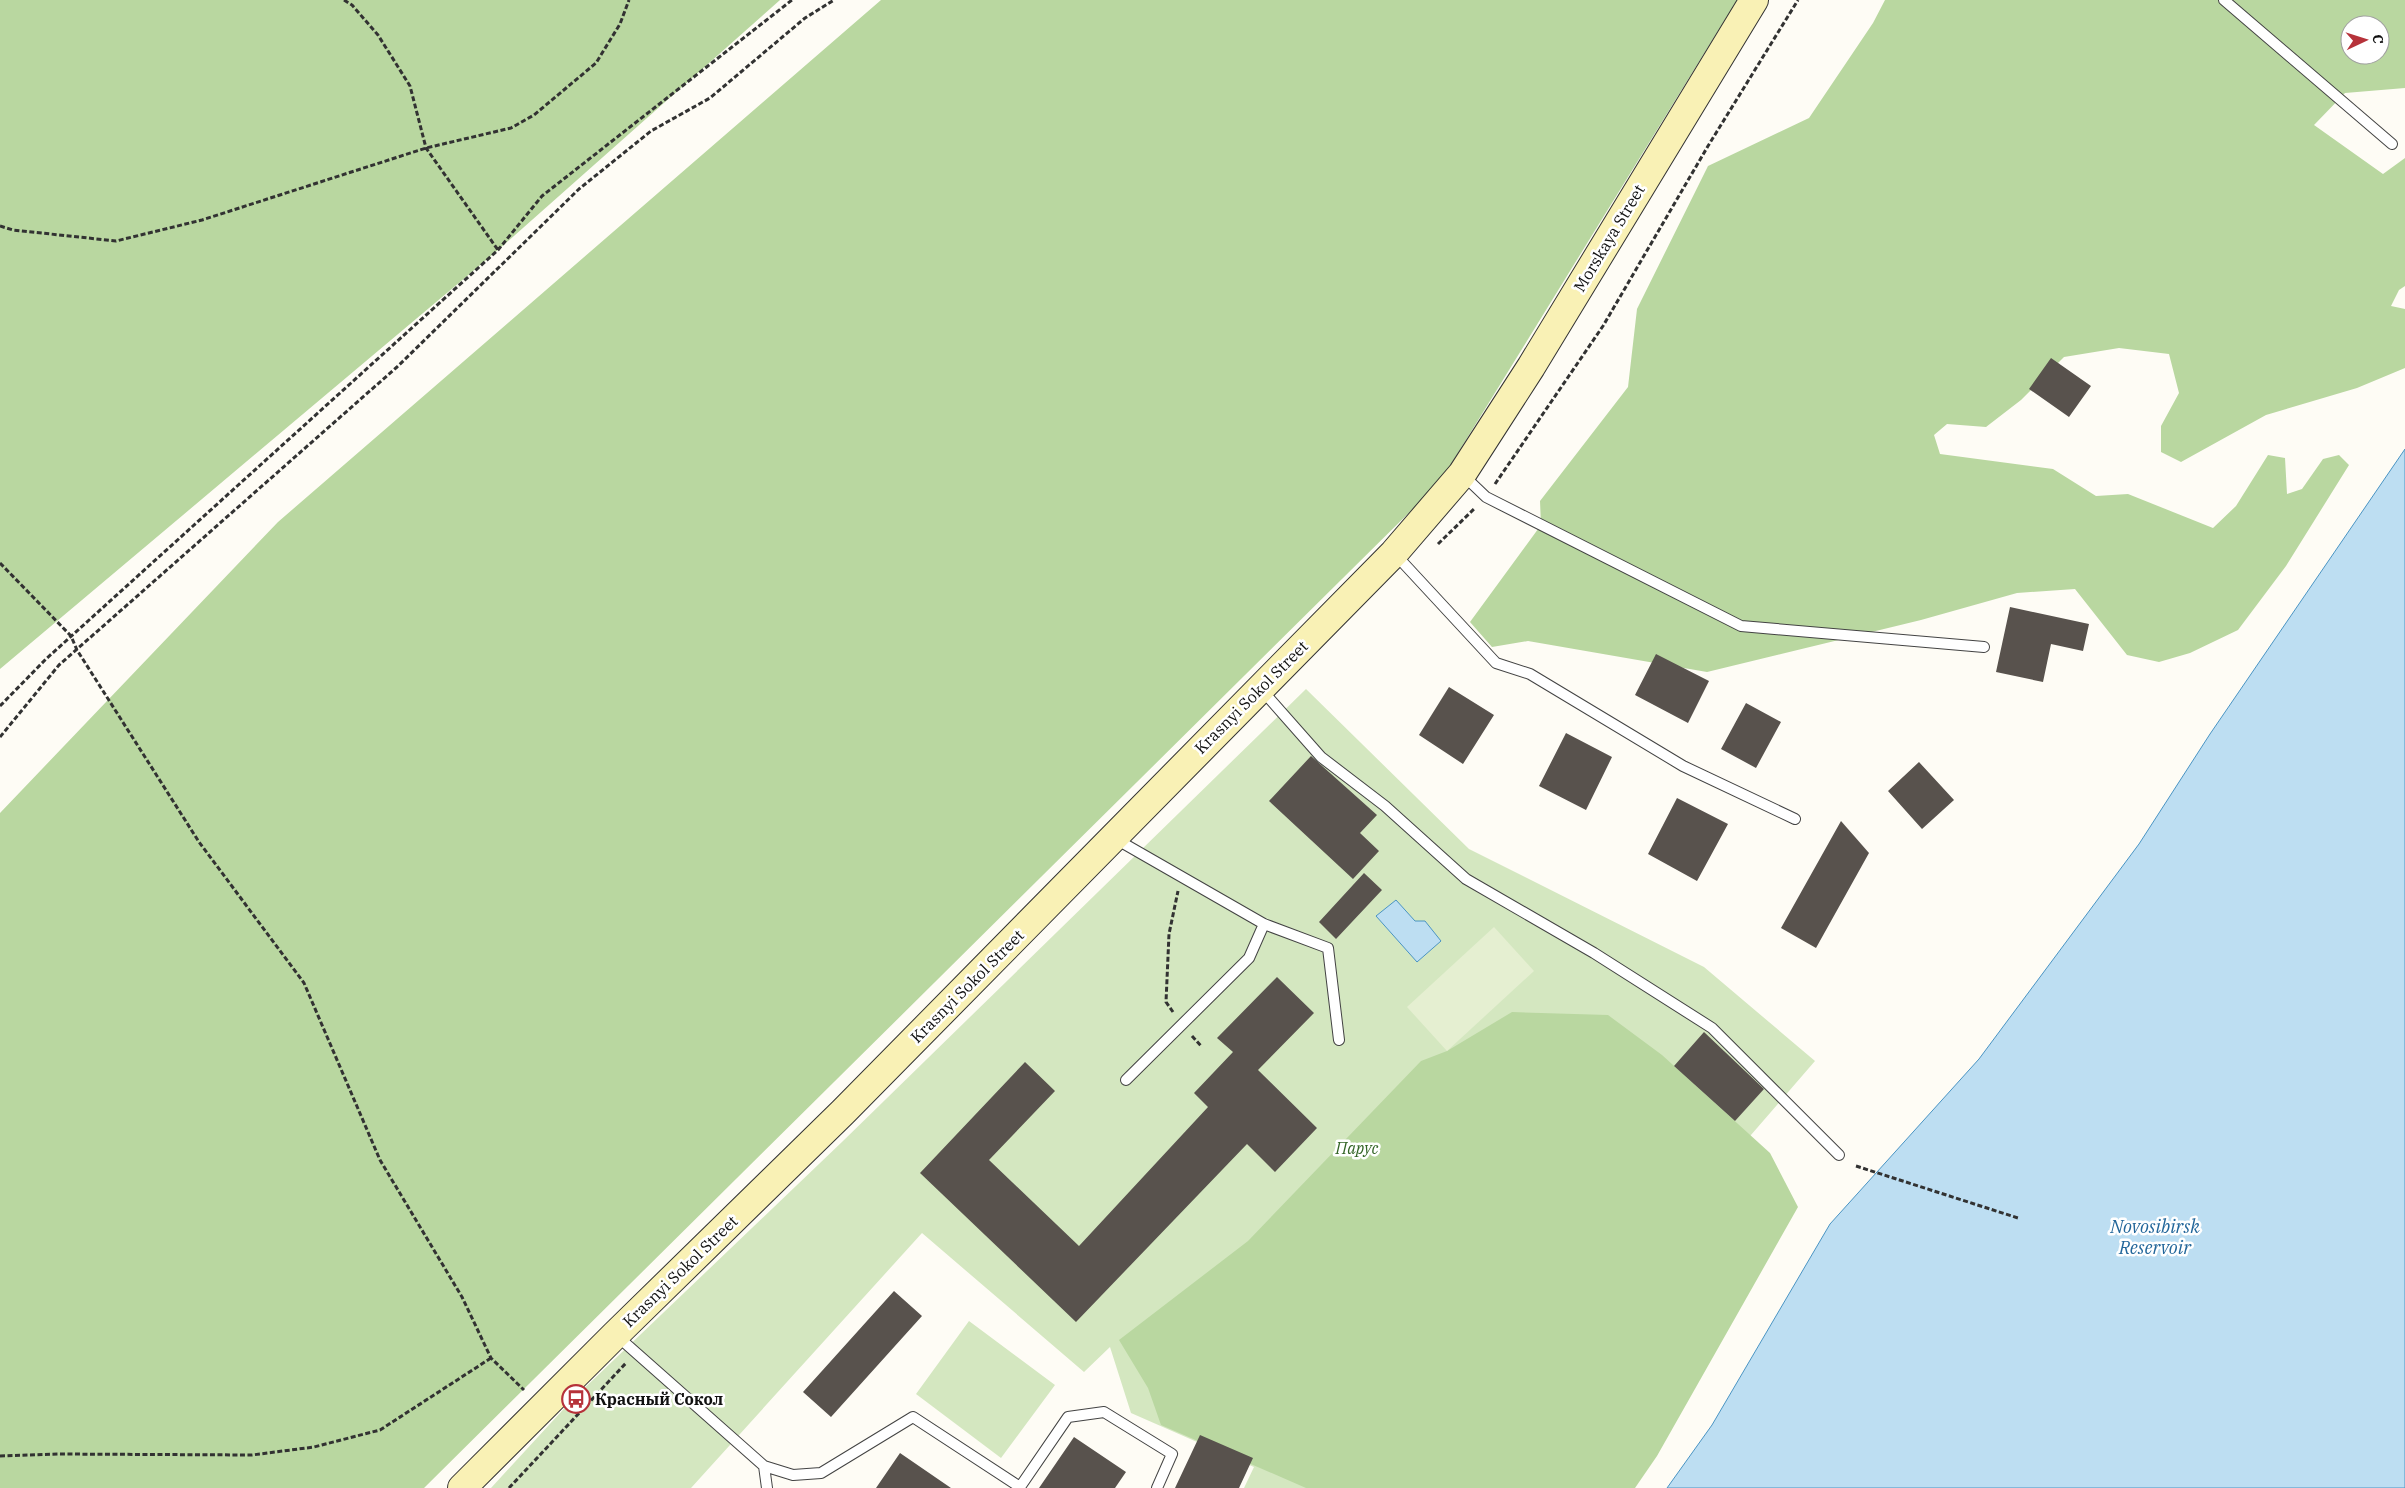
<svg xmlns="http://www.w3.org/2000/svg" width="2405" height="1488" font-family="'IBM Plex Serif',serif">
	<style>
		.green { fill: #d4e7c0 }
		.forest { fill: #b9d7a0; fill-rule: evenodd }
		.pitch { fill: #e5efd1 }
		.water { fill: #bddef2; stroke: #4a94c3 }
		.building { fill: #58524d }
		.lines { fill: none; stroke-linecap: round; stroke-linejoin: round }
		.lane-casing { stroke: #434343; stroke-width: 12 }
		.secondary-casing { stroke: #323232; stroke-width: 30 }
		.path { stroke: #323232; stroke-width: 3; stroke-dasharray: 5 2.5; stroke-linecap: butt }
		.lane { stroke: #fff; stroke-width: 10 }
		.secondary { stroke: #f9f1b5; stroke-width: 28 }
		.labels { text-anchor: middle; stroke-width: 5; stroke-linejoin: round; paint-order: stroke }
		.street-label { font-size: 16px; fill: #101010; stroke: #fff }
		.park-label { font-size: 16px; font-style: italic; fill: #326425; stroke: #fff }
		.poi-label { font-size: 16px; font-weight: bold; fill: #101010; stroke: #fff; text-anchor: start }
		.water-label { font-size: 18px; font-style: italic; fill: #22669a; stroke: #fff }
	</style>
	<rect width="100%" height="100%" fill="#fefcf5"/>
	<!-- green -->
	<path class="green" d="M1306,689l163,160 235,118 111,94 -110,127 -184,300h-277l10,-21 -123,-54 -21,-66 -26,25 -162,-139 -231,255h-200l81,-88 271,-259z
		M969,1321l86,64 -54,73 -85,-64z"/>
	<!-- forest -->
	<path class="forest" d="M0,0h780l-282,250 -498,419z
		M881,0h856l-297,482 -1016,1006h-424v-675l278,-291z
		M1885,0h520v88l-60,5 -31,32 69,49 22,-16v128l-6,4 -8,16 14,3v59l-48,20 -91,27 -85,47 -20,-10v-26l18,-33 -10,-39 -50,-6 -55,9 -43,43 -35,27 -39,-3 -13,11 6,19 113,15 43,27 32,-2 85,34 23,-22 32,-51 17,3 2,36 15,-5 21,-30 16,-4 10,10 -63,101 -48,64 -48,23 -31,9 -32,-7 -52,-66 -58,4 -96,27 -214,52 -179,-31 -36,6 -22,-25 71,-97 -1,-24 88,-114 9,-78 71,-143 101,-48 64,-95zM2350,25h30v30h-30z
		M1512,1012l96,3 54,40 108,98 28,54 -141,249 -22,32h-329l-145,-63 -13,-37 -29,-48 129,-99 173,-180 26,-10z"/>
	<!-- pitch -->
	<path class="pitch" d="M1494,927l40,44 -87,80 -40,-44z"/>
	<!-- water -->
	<path class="water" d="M2405,449v1039h-738l45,-63 118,-201 149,-165 160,-215 71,-110z
		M1396,900l19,21h10l16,20 -24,21 -41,-46z"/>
	<!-- building -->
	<path class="building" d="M2051,358l40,28 -22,31 -40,-28z
		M2010,607l79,17 -6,27 -32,-7 -8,38 -47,-10z
		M1656,654l53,27 -21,42 -53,-28z
		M1449,687l45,28 -31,49 -44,-29z
		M1746,703l35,19 -25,46 -35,-19z
		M1566,733l46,24 -26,53 -47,-24z
		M1311,756l66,59 -17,18 19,18 -26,28 -84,-78z
		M1919,762l35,38 -32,29 -34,-38z
		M1677,798l51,26 -31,57 -49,-27z
		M1841,821l28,32 -53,95 -35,-20z
		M1364,873l18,17 -46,49 -17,-17z
		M1277,977l37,36 -56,57 59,58 -42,44 -28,-28 -171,178 -156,-149 105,-111 30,29 -66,69 90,86 129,-139 -14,-14 39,-41 -16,-14z
		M1704,1032l60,57 -29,32 -61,-55z
		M894,1291l28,25 -91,101 -28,-25z
		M1200,1435l53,23 -14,30h-64z
		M1074,1437l52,35 -11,16h-76z
		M900,1453l51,35h-75z"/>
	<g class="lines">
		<defs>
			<path id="lane" d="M2224,0l168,144
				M1463,475l23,22 255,129 243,21
				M1395,554l101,109 34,11 153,92 112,53
				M1261,689l60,68 64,49 81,73 128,74 118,75 127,127
				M1114,838l150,86 64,24 11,92
				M1126,1080l123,-122 15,-34
				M616,1335l148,131 29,9 28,-2 92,-56 107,70 48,-70 36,-5 68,42 -15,34
				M764,1466l3,22"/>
			<path id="secondary" d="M462,1488l153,-153 228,-223 551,-559 68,-79 69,-107 223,-367"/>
		</defs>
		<!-- lane casing -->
		<use href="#lane" class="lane-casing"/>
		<!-- secondary casing -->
		<use href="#secondary" class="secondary-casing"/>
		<!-- path -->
		<path class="path" d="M344,0l8,5 26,30 32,51 16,62 72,102
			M0,226l13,4 103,11 86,-21 224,-72 85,-20 23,-13 62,-52 24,-39 9,-24
			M1495,484l108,-158 105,-180 90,-146
			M1438,544l37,-36
			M0,563l71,73 6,14 122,192 105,141 76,177 82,137 29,61 33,32
			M0,706l46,-47 452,-409 44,-54 250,-196
			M0,737l59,-72 338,-298 182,-178 72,-58 59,-33 95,-80 29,-18
			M1173,1012l-7,-10 3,-68 9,-43
			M1192,1036l10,11
			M1856,1166l162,52
			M0,1456l58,-2 194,1 62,-8 66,-17 111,-72
			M509,1488l117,-125"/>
		<!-- lane -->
		<use href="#lane" class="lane"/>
		<!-- secondary -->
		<use href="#secondary" class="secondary"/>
	</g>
	<!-- icons -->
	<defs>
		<symbol id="bus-ring" viewBox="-11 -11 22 22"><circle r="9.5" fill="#fff" stroke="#b6323a" stroke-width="1.5"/><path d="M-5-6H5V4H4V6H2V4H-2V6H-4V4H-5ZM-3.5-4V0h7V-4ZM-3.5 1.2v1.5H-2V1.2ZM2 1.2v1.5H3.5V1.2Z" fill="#b6323a"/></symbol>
	</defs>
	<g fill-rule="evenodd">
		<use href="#bus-ring" x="560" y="1383" width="32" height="32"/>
	</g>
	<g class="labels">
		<!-- street labels -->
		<g class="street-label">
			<text transform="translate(1609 238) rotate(-59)" y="6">Morskaya Street</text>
			<text transform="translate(1251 697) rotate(-45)" y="6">Krasnyi Sokol Street</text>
			<text transform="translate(967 986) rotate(-45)" y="6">Krasnyi Sokol Street</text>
			<text transform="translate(680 1271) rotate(-44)" y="6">Krasnyi Sokol Street</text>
		</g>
		<!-- park labels -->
		<g class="park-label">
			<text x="1357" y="1154">Парус</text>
		</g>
		<!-- poi labels -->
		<g class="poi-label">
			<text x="595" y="1405">Красный Сокол</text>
		</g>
		<!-- water labels -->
		<g class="water-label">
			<text x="2155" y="1233">Novosibirsk<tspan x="2155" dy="21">Reservoir</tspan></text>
		</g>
	</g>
	<!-- north arrow -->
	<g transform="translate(2365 40) rotate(86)"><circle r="24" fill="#ffffff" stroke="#9f9f9f"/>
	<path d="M0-4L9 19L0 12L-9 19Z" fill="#b6323a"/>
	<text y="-8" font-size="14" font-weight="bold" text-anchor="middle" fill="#101010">С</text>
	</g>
</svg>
